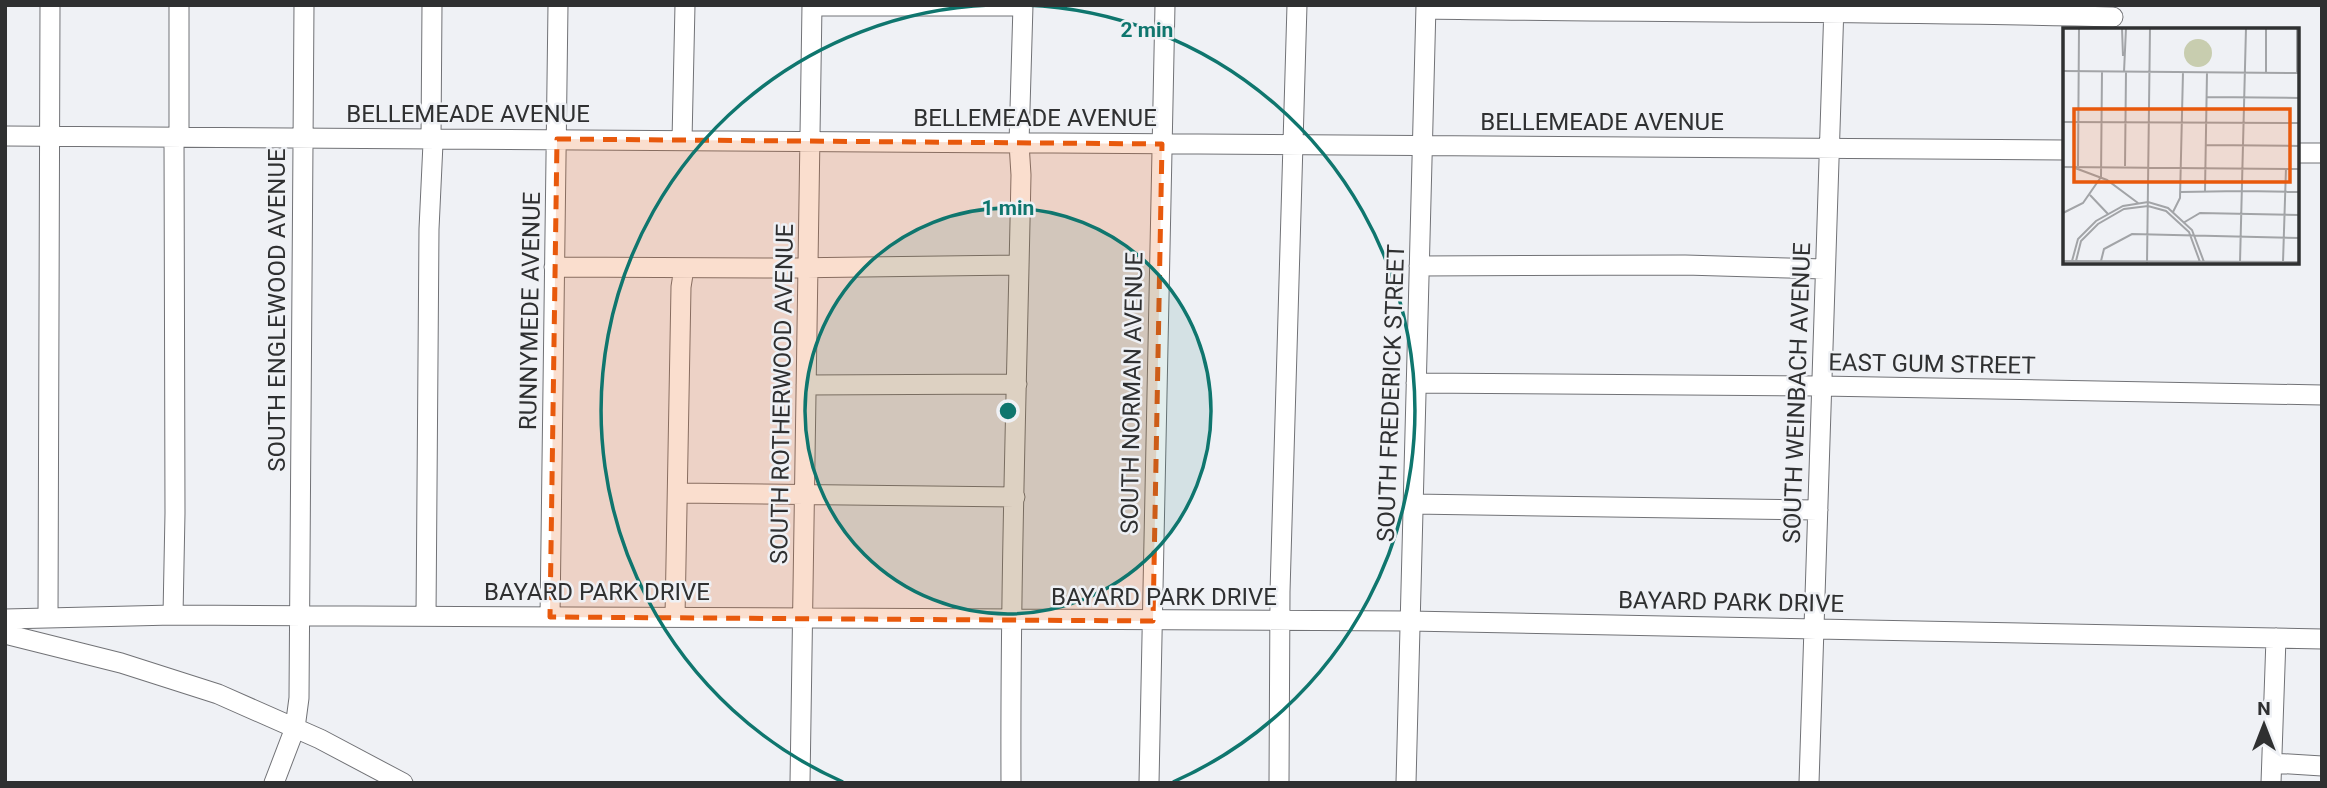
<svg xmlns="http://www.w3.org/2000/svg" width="2327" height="788" font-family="Roboto,sans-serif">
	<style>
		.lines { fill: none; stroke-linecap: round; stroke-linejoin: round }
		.minor-casing { stroke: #717276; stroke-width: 21 }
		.minor { stroke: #fff; stroke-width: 19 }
		.marked { fill: #e8590c; fill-opacity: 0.2; stroke: #e8590c; stroke-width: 5; stroke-dasharray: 14 9; stroke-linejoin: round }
		.ring { fill: none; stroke: #0f766e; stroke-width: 3.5 }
		.labels { text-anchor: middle; stroke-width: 5; stroke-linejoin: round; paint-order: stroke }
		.street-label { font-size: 24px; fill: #2f3031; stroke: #eff1f5 }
		.inset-road { fill: none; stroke: #a2a4a7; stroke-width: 2 }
		.view { fill: #e8590c; fill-opacity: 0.15; stroke: #e8590c; stroke-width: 3.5 }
		.inset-edge { fill: none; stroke: #2f3031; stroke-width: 3.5 }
		.centre { fill: #0f766e; stroke: #eff1f5; stroke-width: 3.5 }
		.ring-label { font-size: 21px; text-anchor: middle; font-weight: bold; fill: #0f766e; stroke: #eff1f5; stroke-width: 5; stroke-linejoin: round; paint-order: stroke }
	</style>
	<rect width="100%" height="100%" fill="#eff1f5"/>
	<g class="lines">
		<defs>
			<path id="minor" d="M812,6h211
				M1426,9c229,4 458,2 687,8
				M5,136l2059,14
				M179,137v-132
				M682,140l3,-135
				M2297,153h25
				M1419,266l266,-1 140,4
				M554,267l233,1 232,-3
				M1416,383l405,3 501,9
				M806,385l211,-1
				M678,493l337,4
				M1413,504l405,6
				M173,615l2,-102 -1,-376
				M426,616l3,-387 4,-86 -2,-5 1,-133
				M48,617l2,-612
				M550,617l8,-612
				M675,617l6,-330 3,-19
				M5,619l168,-4 1236,6 913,18
				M5,634l116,29 97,31 102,45 83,44
				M2272,763l50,3
				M274,783l21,-55 4,-30 5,-693
				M800,783l12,-778
				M1011,783c-1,-203 6,-405 10,-608l-2,-32 4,-138
				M1149,783l16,-778
				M1279,783l1,-191 17,-587
				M1406,783l20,-778
				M1809,783l25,-778
				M2271,783l5,-145"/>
		</defs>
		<!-- minor casing -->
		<use href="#minor" class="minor-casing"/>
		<!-- minor -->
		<use href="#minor" class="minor"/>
	</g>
	<!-- marked area -->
	<path class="marked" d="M557,139l605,5 -9,477 -603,-4z"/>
	<!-- distance rings -->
	<circle cx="1008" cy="411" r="203" fill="#0f766e" fill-opacity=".12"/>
	<g class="ring">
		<circle cx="1008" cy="411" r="203"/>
		<path d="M843 782A406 406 0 0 1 990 5M1026 5A406 406 0 0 1 1173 782"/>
	</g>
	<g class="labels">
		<!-- street labels -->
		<g class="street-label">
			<text x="468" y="122">BELLEMEADE AVENUE</text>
			<text x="1035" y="126">BELLEMEADE AVENUE</text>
			<text x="1602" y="130">BELLEMEADE AVENUE</text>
			<text transform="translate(277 310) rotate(-90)" y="8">SOUTH ENGLEWOOD AVENUE</text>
			<text transform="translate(530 311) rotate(-89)" y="8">RUNNYMEDE AVENUE</text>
			<text transform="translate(1932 364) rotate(1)" y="8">EAST GUM STREET</text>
			<text transform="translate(1132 393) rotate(-89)" y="8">SOUTH NORMAN AVENUE</text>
			<text transform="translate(1391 393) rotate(-88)" y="8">SOUTH FREDERICK STREET</text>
			<text transform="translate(1797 393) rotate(-88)" y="8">SOUTH WEINBACH AVENUE</text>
			<text transform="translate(782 394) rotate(-89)" y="8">SOUTH ROTHERWOOD AVENUE</text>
			<text x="597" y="600">BAYARD PARK DRIVE</text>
			<text x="1164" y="605">BAYARD PARK DRIVE</text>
			<text transform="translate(1731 602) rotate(1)" y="8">BAYARD PARK DRIVE</text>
		</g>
	</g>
	<!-- overview -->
	<g transform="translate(2063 28)">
		<rect width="236" height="236" fill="#eff1f5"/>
		<path d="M121 25a14 14 0 1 1 28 0a14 14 0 1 1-28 0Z" fill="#c8cdaf"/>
		<path class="inset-road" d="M59,0l1,28M0,43l237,2M61,44l2,-44M203,44v-44M234,45v-45M144,69l93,1M0,94l237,1M143,117l94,1M15,138l1,-138M62,138l1,-94M0,139l237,2M12,140l32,12 31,23M142,163l2,-119M179,163l58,1M118,164l60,-1M27,167l18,19M110,184l7,-14 3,-126M0,185l20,-10 18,-26 1,-106M120,195l17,-10 100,2M0,233l237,1M9,233l6,-22 18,-18 27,-15 25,-4 20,6 24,22 12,32M13,233l5,-20 17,-17 26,-15 24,-3 18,5 23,21 11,30M38,233l3,-12 28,-15 168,4M177,234l6,-234M220,234l3,-94M84,236l3,-236"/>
		<path class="view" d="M11,81h216v73h-216z"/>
		<rect width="236" height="236" class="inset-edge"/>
	</g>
	<circle cx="1008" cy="411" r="10" class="centre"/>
	<g class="ring-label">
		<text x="1147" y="37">2 min</text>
		<text x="1008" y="215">1 min</text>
	</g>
	<!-- border -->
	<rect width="2327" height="788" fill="none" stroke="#2f3031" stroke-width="14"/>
	<!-- north arrow -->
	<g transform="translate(2264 725)" stroke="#eff1f5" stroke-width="5" paint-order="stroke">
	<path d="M0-5L12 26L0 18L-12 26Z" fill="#2f3031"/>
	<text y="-10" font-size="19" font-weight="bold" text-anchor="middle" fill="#2f3031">N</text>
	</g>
</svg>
